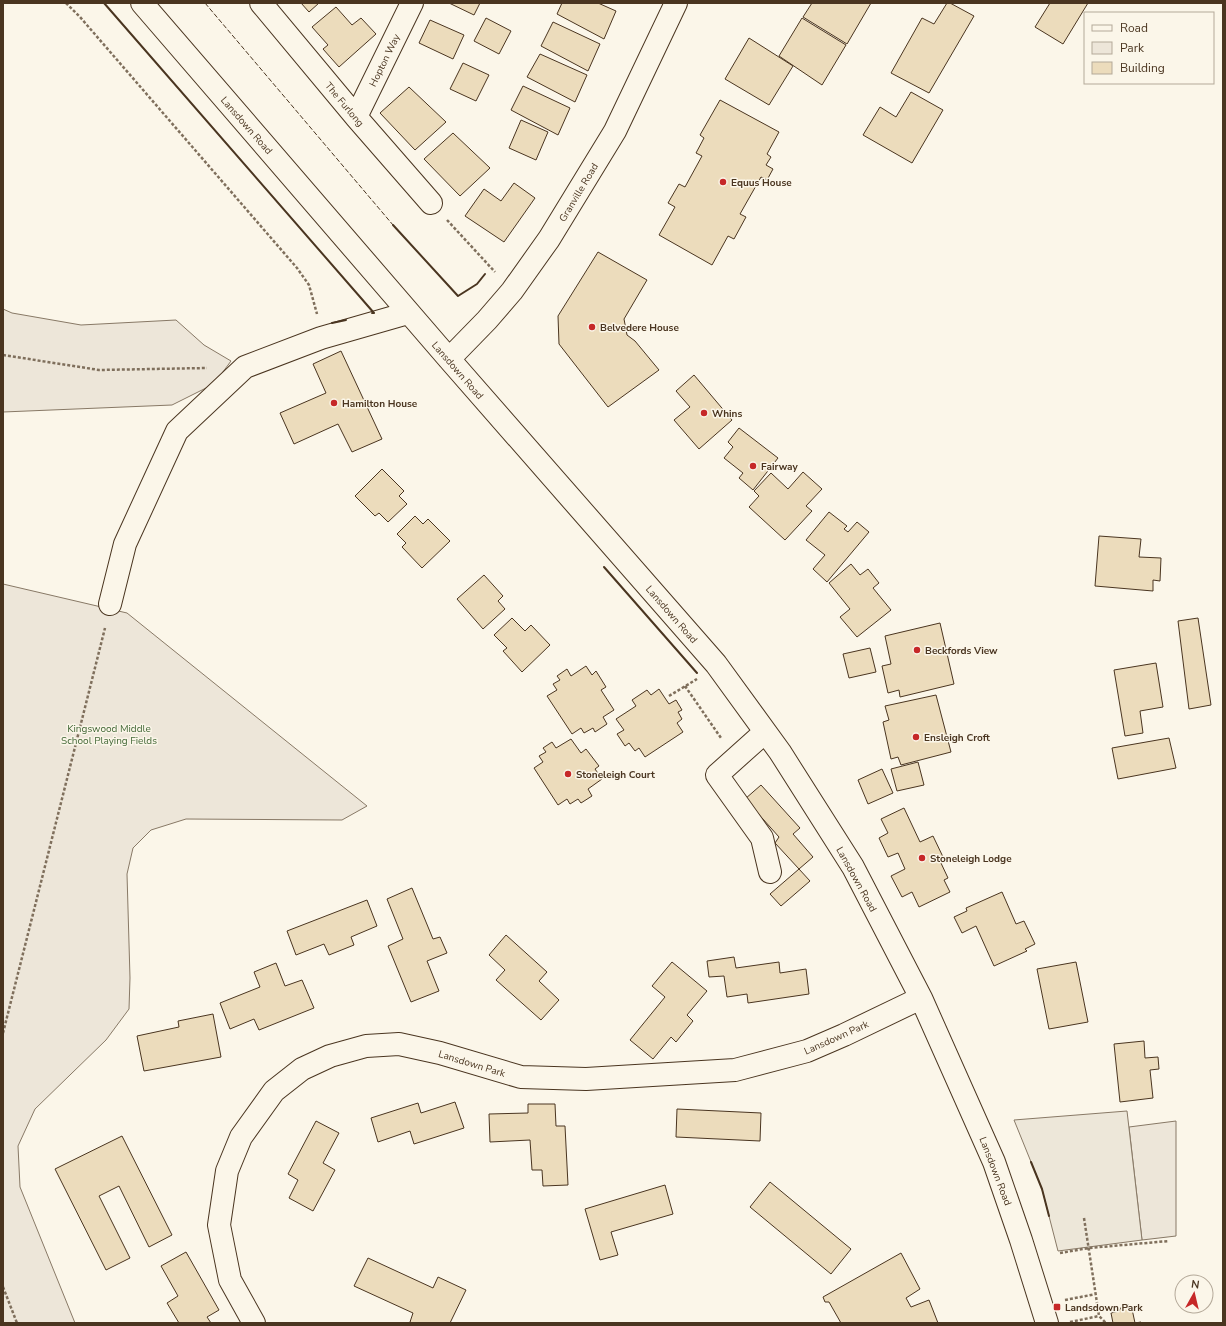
<svg xmlns="http://www.w3.org/2000/svg" width="1226" height="1326" font-family="'Nunito Sans',sans-serif">
	<style>
		.green { fill: #ede6d9; stroke: #887966 }
		.parking { fill: #ede7d9; stroke: #887966 }
		.building { fill: #ecdcbc; stroke: #4a3520 }
		.lines { fill: none; stroke-linecap: round; stroke-linejoin: round }
		.minor-casing { stroke: #4a3520; stroke-width: 24 }
		.path { stroke: #7f6f5c; stroke-width: 2.5; stroke-dasharray: 3 2; stroke-linecap: butt }
		.minor { stroke: #fbf6e9; stroke-width: 22 }
		.fence { stroke: #4a3520; stroke-width: 1; stroke-dasharray: 5 2; stroke-linecap: butt }
		.wall { stroke: #4a3520; stroke-width: 2 }
		.poi-dot { fill: #c62828; stroke: #fbf6e9; stroke-width: 1.5 }
		.labels { text-anchor: middle; stroke-width: 3; stroke-linejoin: round; paint-order: stroke }
		.street-label { font-size: 10px; fill: #4a3520; stroke: #fbf6e9 }
		.poi-label { font-size: 10px; font-weight: bold; fill: #4a3520; stroke: #fbf6e9; text-anchor: start }
		.park-label { font-size: 10px; fill: #436837; stroke: #fbf6e9 }
	</style>
	<rect width="100%" height="100%" fill="#fbf6e9"/>
	<!-- green -->
	<path class="green" d="M3,309l9,4 69,12 95,-5 28,25 27,16 -17,23 -42,21 -169,7z
		M3,584l124,29 240,193 -25,14 -156,-1 -35,11 -18,18 -6,26 3,104 -1,31 -23,31 -71,69 -17,37 2,41 55,136h-72z
		M1176,1121v115l-34,4 -13,-113z"/>
	<!-- parking -->
	<path class="parking" d="M1127,1111l15,129 -84,11 -16,-62 -28,-69z"/>
	<!-- building -->
	<path class="building" d="M301,3h18l-10,9z
		M449,3h31l-6,12z
		M562,3h36l18,8 -12,28 -47,-25z
		M812,3h59l-24,41 -44,-27z
		M947,3h3l24,13 -45,77 -38,-20 31,-55 12,6z
		M1050,3h38l-25,41 -28,-17z
		M336,7l16,18 9,-7 15,16 -37,33 -16,-18 5,-4 -16,-18z
		M486,18l25,13 -12,23 -25,-13z
		M802,18l44,27 -24,40 -43,-29z
		M430,20l34,15 -11,24 -34,-16z
		M553,22l47,22 -12,27 -47,-25z
		M749,38l44,28 -24,39 -44,-26z
		M540,54l47,21 -12,27 -48,-25z
		M463,63l26,12 -13,26 -26,-12z
		M523,86l47,22 -12,27 -47,-25z
		M409,87l37,35 -31,28 -35,-37z
		M911,92l32,18 -31,53 -49,-28 17,-28 16,10z
		M720,100l59,32 -12,22 4,3 -5,8 7,4 -6,11 -6,-3 -21,37 6,3 -12,22 -6,-3 -16,29 -53,-30 16,-28 -7,-4 11,-19 6,3 17,-31 -6,-3 8,-15 -4,-3z
		M521,120l27,12 -12,28 -27,-12z
		M453,133l37,35 -30,28 -36,-37z
		M514,183l21,15 -31,44 -39,-26 19,-27 17,12z
		M598,252l49,28 -23,39 3,16 8,6 24,29 -51,37 -49,-63 -1,-28z
		M341,351l41,88 -30,13 -14,-28 -44,20 -14,-31 46,-20 -13,-29z
		M694,375l38,45 -33,29 -25,-29 16,-13 -14,-16z
		M739,428l39,30 -25,32 -14,-12 4,-5 -19,-15 9,-11 -5,-5z
		M382,469l22,22 -5,5 8,8 -19,18 -9,-9 -4,3 -20,-20z
		M803,472l19,17 -16,17 6,5 -27,29 -36,-33 10,-11 -5,-5 17,-18 17,16z
		M829,512l18,14 -3,3 4,3 9,-10 12,10 -42,50 -14,-13 12,-14 -19,-15z
		M415,516l8,8 5,-5 22,22 -28,27 -20,-21 4,-4 -9,-9z
		M1099,536l42,3 -2,18 22,1 -1,23 -7,-1v11l-58,-5z
		M851,564l9,11 8,-6 11,14 -6,5 18,22 -34,27 -17,-20 10,-8 -21,-26z
		M484,575l19,21 -5,5 7,8 -22,20 -26,-30z
		M512,618l13,13 6,-6 19,20 -28,27 -19,-21 4,-3 -13,-13z
		M1198,618l13,87 -22,4 -11,-88z
		M940,623l14,61 -54,13 -1,-7 -11,3 -6,-27 9,-2 -6,-28z
		M870,648l6,24 -27,6 -6,-24z
		M1156,663l7,44 -23,4 3,22 -18,3 -11,-66z
		M586,666l6,9 4,-4 10,16 -5,3 13,20 -11,7 4,7 -12,8 -2,-4 -9,5 -3,-5 -9,6 -25,-38 10,-6 -4,-6 7,-4 -3,-4 10,-7 4,7z
		M659,689l10,15 7,-4 6,10 -4,2 4,7 -5,4 6,9 -38,25 -6,-9 -4,3 -6,-8 -4,3 -8,-12 7,-4 -8,-11 20,-13 -4,-6 15,-10 4,5z
		M936,695l15,57 -50,13 -3,-8 -7,2 -8,-37 6,-2 -4,-14z
		M1169,738l7,30 -58,11 -6,-31z
		M571,739l10,14 5,-4 13,17 -4,3 7,10 -14,10 4,7 -11,7 -3,-4 -8,5 -3,-5 -9,6 -24,-37 9,-6 -4,-6 7,-4 -3,-4 9,-6 4,6z
		M918,762l6,23 -27,6 -6,-22z
		M882,769l11,24 -25,11 -10,-24z
		M761,785l39,43 -7,6 20,23 -14,12 -24,-26 4,-6 -34,-38z
		M904,808l16,34 13,-6 11,23 -4,2 8,17 -4,2 6,12 -31,15 -7,-15 -10,5 -11,-21 14,-7 -7,-16 -10,4 -9,-19 9,-5 -7,-14z
		M799,869l11,12 -29,25 -11,-12z
		M412,888l21,51 7,-2 7,16 -20,8 12,30 -28,11 -23,-56 15,-7 -16,-40z
		M1002,892l14,32 8,-3 11,23 -10,5 2,2 -33,15 -18,-40 -14,7 -8,-16 13,-6 -1,-3z
		M367,900l10,26 -26,11 3,8 -25,10 -5,-11 -28,11 -9,-24z
		M506,935l41,37 -8,9 20,19 -18,20 -45,-40 9,-10 -16,-15z
		M734,957l2,11 43,-6 1,11 26,-4 3,25 -61,9 -1,-9 -20,3 -3,-21 -15,1 -2,-16z
		M672,962l35,29 -20,24 6,6 -17,21 -5,-5 -18,22 -23,-19 35,-43 -13,-11z
		M1076,962l12,60 -39,7 -12,-60z
		M276,963l9,23 17,-6 12,28 -55,22 -5,-11 -24,10 -10,-26 40,-16 -6,-15z
		M213,1014l8,43 -77,14 -7,-35 42,-9 -1,-6z
		M1144,1041l1,17 13,-1 1,12 -9,1 3,28 -33,4 -6,-58z
		M455,1102l9,26 -50,16 -4,-13 -32,11 -7,-24 47,-15 3,10z
		M528,1104h27l1,22h9l3,59 -25,1 -1,-16h-10l-2,-30 -40,2 -1,-28 39,-1z
		M677,1109l84,4 -1,28 -84,-4z
		M316,1121l23,12 -16,30 12,7 -22,41 -24,-13 9,-18 -10,-6z
		M122,1136l50,99 -23,12 -30,-61 -20,10 31,62 -24,12 -51,-101z
		M770,1182l81,67 -20,25 -81,-67z
		M665,1185l8,29 -62,18 7,23 -18,5 -15,-51z
		M186,1252l33,58 -12,7 4,6h-32l-12,-20 11,-7 -17,-30z
		M901,1253l19,36 -14,9 5,9 18,-7 9,23h-97l-12,-21h-4l-2,-5z
		M368,1258l65,30 5,-11 28,13 -16,33h-37l-3,-1 3,-9 -59,-27z
		M1128,1304l4,5 3,14 6,-1v1h-28l-2,-10 8,-2 3,-5z"/>
	<g class="lines">
		<defs>
			<path id="minor" d="M142,3l307,356 267,305 64,88 73,115 68,131 73,164 27,78 26,83
				M261,3l95,114 75,86
				M356,117l56,-114
				M449,359l38,-39 25,-29 37,-52 66,-108 61,-128
				M110,604l15,-60 52,-113 68,-64 76,-29 87,-25
				M765,732l-48,43 45,63 8,34
				M254,1323l-24,-43 -11,-55 8,-54 14,-34 33,-46 28,-22 28,-13 36,-10 33,-2 41,9 81,24 65,2 149,-9 72,-19 37,-16 77,-37"/>
		</defs>
		<!-- minor casing -->
		<use href="#minor" class="minor-casing"/>
		<!-- path -->
		<path class="path" d="M66,3l14,14 217,251 12,17 8,29
			M447,220l48,52
			M3,355l96,15 108,-2
			M685,686l36,52
			M669,696l28,-17
			M3,1033l102,-405
			M1084,1218l15,98 7,7
			M1060,1253l29,-5 80,-7
			M3,1287l14,36
			M1065,1300l31,-6
			M1070,1322l29,-6"/>
		<!-- minor -->
		<use href="#minor" class="minor"/>
		<!-- fence -->
		<path class="fence" d="M205,3l188,222"/>
		<!-- wall -->
		<path class="wall" d="M104,3l270,310h-2
			M393,225l65,71 19,-12 8,-10
			M332,323l14,-3
			M604,567l93,106
			M1031,1162l11,27 7,27"/>
	</g>
	<!-- markers -->
	<g class="poi-dot">
		<circle cx="723" cy="182" r="4"/>
		<circle cx="592" cy="327" r="4"/>
		<circle cx="334" cy="403" r="4"/>
		<circle cx="704" cy="413" r="4"/>
		<circle cx="753" cy="466" r="4"/>
		<circle cx="917" cy="650" r="4"/>
		<circle cx="916" cy="737" r="4"/>
		<circle cx="568" cy="774" r="4"/>
		<circle cx="922" cy="858" r="4"/>
		<rect x="1053" y="1303" width="8" height="8" rx="2"/>
	</g>
	<g class="labels">
		<!-- street labels -->
		<g class="street-label">
			<text transform="translate(384 60) rotate(-64)" y="4">Hopton Way</text>
			<text transform="translate(345 104) rotate(50)" y="4">The Furlong</text>
			<text transform="translate(247 125) rotate(49)" y="4">Lansdown Road</text>
			<text transform="translate(578 192) rotate(-59)" y="4">Granville Road</text>
			<text transform="translate(458 370) rotate(49)" y="4">Lansdown Road</text>
			<text transform="translate(672 614) rotate(49)" y="4">Lansdown Road</text>
			<text transform="translate(857 879) rotate(61)" y="4">Lansdown Road</text>
			<text transform="translate(836 1037) rotate(-24)" y="4">Lansdown Park</text>
			<text transform="translate(472 1063) rotate(17)" y="4">Lansdown Park</text>
			<text transform="translate(996 1171) rotate(69)" y="4">Lansdown Road</text>
		</g>
		<!-- poi labels -->
		<g class="poi-label">
			<text x="731" y="186">Equus House</text>
			<text x="600" y="331">Belvedere House</text>
			<text x="342" y="407">Hamilton House</text>
			<text x="712" y="417">Whins</text>
			<text x="761" y="470">Fairway</text>
			<text x="925" y="654">Beckfords View</text>
			<text x="924" y="741">Ensleigh Croft</text>
			<text x="576" y="778">Stoneleigh Court</text>
			<text x="930" y="862">Stoneleigh Lodge</text>
			<text x="1065" y="1311">Landsdown Park</text>
		</g>
		<!-- park labels -->
		<g class="park-label">
			<text x="109" y="732">Kingswood Middle<tspan x="109" dy="12">School Playing Fields</tspan></text>
		</g>
	</g>
	<!-- border -->
	<rect width="1226" height="1326" fill="none" stroke="#4a3520" stroke-width="8"/>
	<!-- legend -->
	<rect x="1084" y="12" width="130" height="72" fill="#fbf6e9" stroke="#b4a999"/>
	<rect x="1092" y="25" width="20" height="6" fill="#fbf6e9" stroke="#b4a999"/>
	<text x="1120" y="32" font-size="12" fill="#4a3520">Road</text>
	<rect x="1092" y="42" width="20" height="12" fill="#ede6d9" stroke="#b4a999"/>
	<text x="1120" y="52" font-size="12" fill="#4a3520">Park</text>
	<rect x="1092" y="62" width="20" height="12" fill="#ecdcbc" stroke="#b4a999"/>
	<text x="1120" y="72" font-size="12" fill="#4a3520">Building</text>
	<!-- north arrow -->
	<g transform="translate(1194 1294) rotate(8)"><circle r="19" fill="#fbf6e9" stroke="#b4a999"/>
	<path d="M0-3L7 15L0 10L-7 15Z" fill="#c62828"/>
	<text y="-6" font-size="11" font-weight="bold" text-anchor="middle" fill="#4a3520">N</text>
	</g>
</svg>
